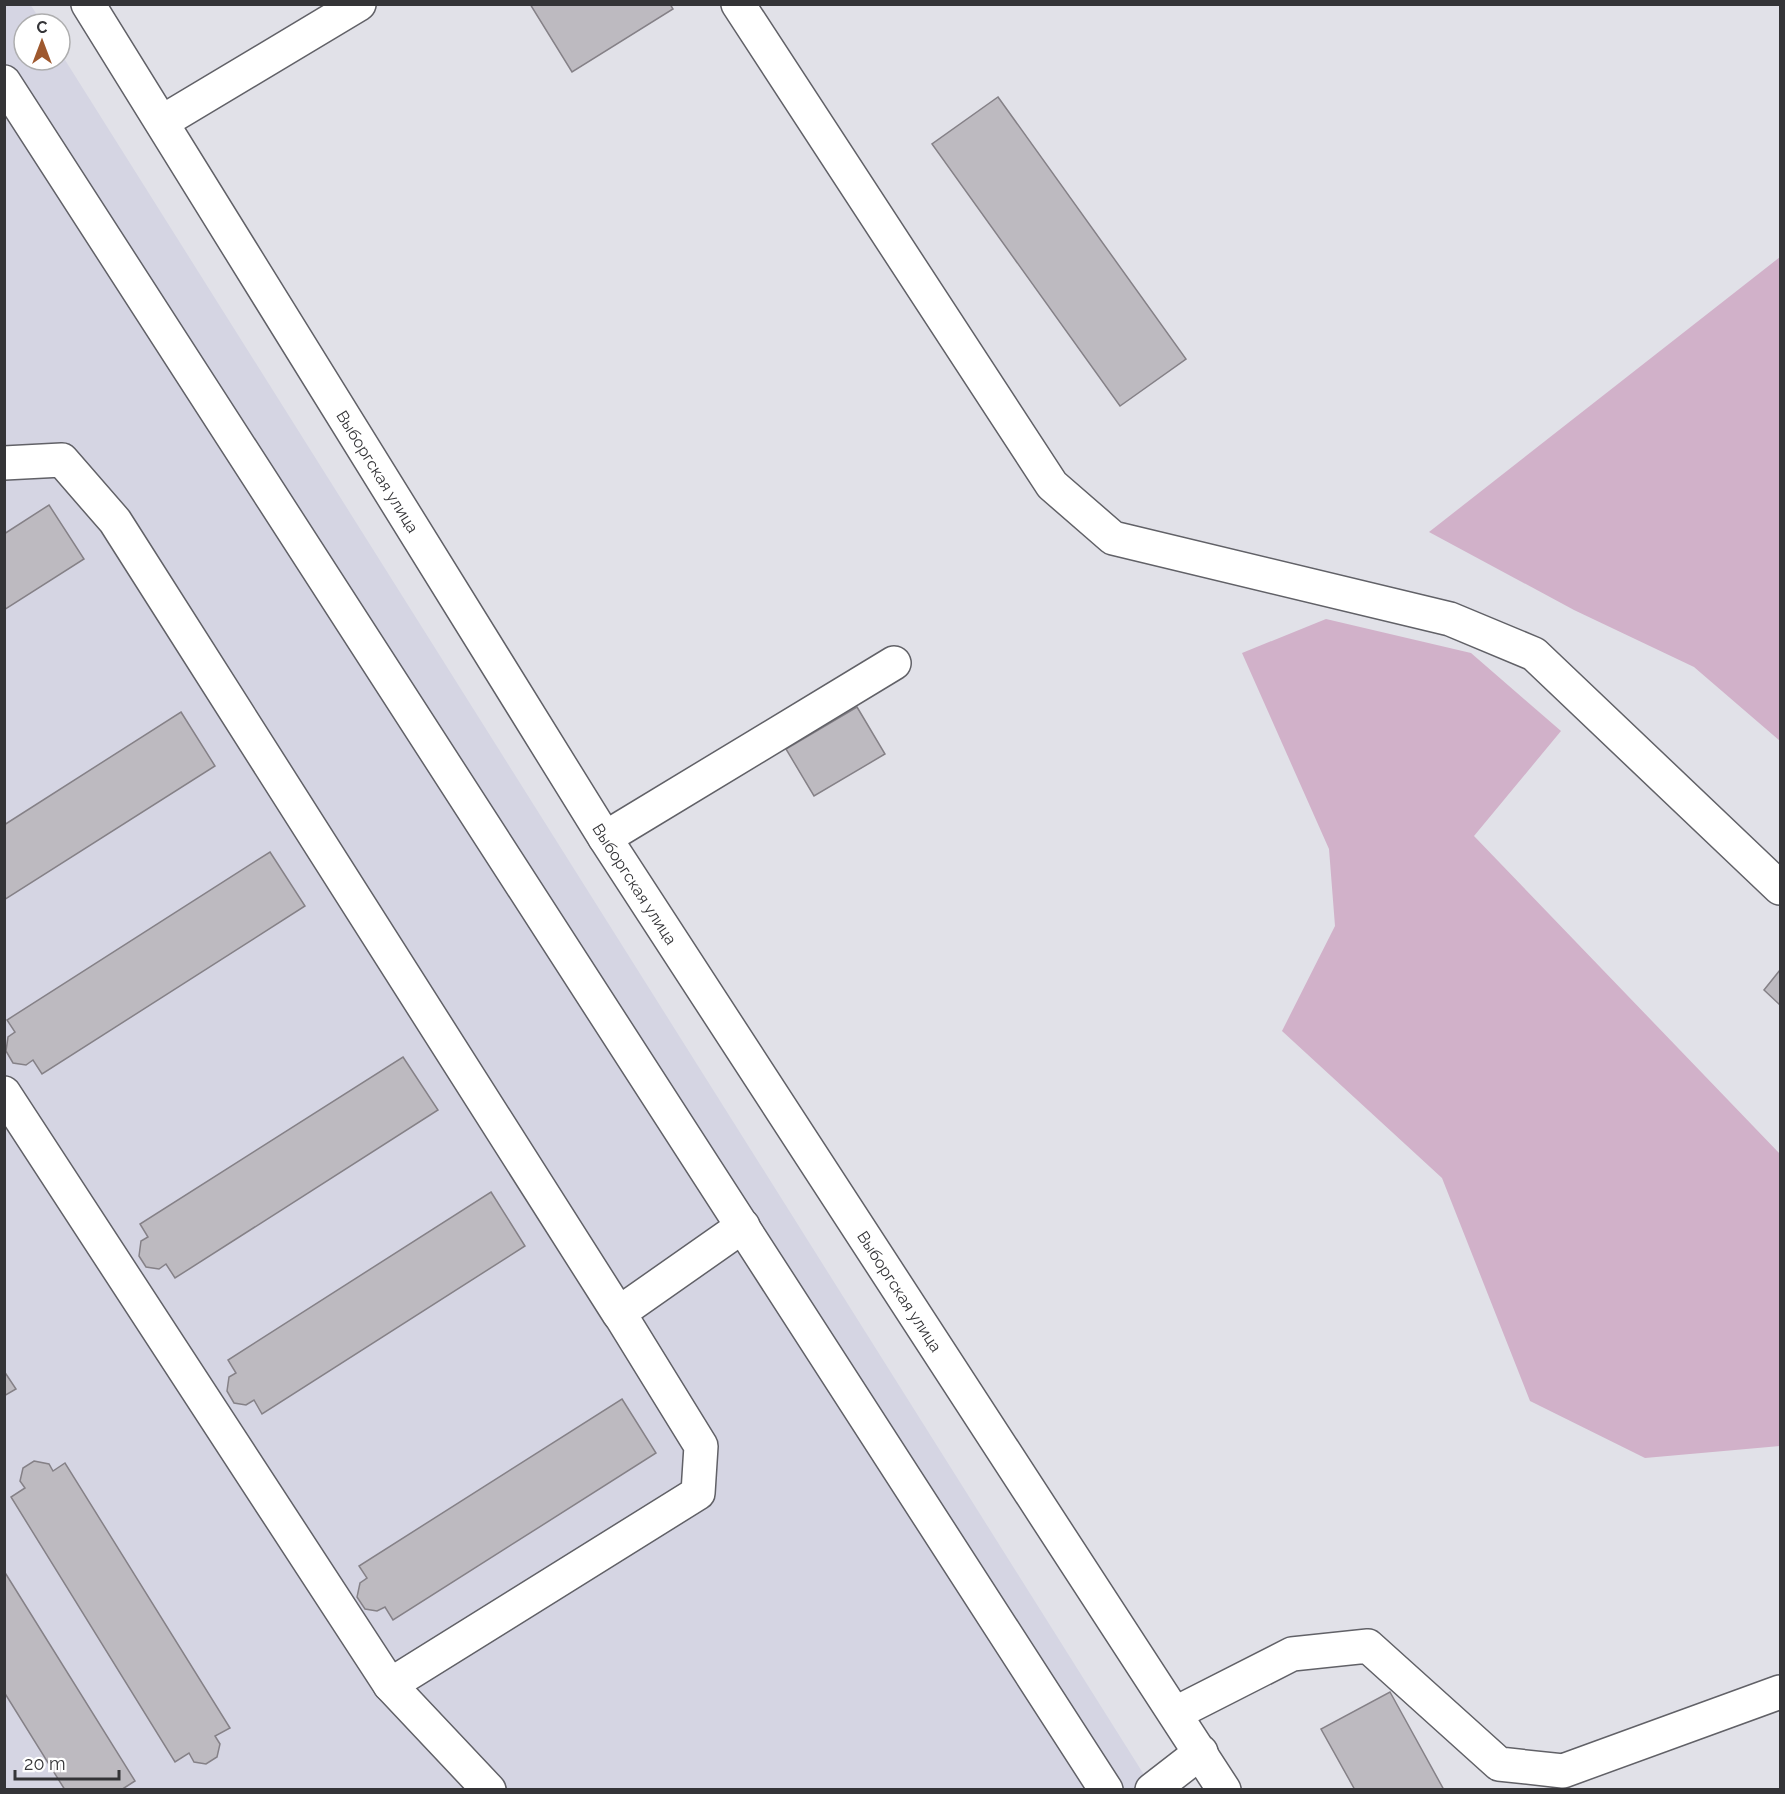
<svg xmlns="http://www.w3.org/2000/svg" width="1785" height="1794" font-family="Raleway,sans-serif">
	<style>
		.built { fill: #d5d5e3 }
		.green { fill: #d1b1c9 }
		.building { fill: #bdbac0; stroke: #858187; stroke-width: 1.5 }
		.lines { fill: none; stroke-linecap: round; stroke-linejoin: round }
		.minor-casing { stroke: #616167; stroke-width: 36 }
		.minor { stroke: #fff; stroke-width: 33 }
		.labels { text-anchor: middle; stroke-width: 6; stroke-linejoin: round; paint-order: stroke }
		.street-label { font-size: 16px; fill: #343437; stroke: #fff }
	</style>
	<rect width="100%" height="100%" fill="#e1e1e8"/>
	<!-- built -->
	<path class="built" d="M30,4l13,20h-19v36h36v-8l1093,1737 -1148,1 -1,-1785z"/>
	<!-- green -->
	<path class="green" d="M1780,257v484l-86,-74 -120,-57 -145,-78z
		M1326,619l145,34 90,78 -87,105 306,318v292l-135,12 -115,-57 -88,-223 -160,-147 53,-105 -6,-77 -87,-196z"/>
	<!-- building -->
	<path class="building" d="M530,4h140l3,5 -101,63z
		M998,97l188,262 -66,47 -188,-262z
		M49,505l35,54 -80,51v-76z
		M857,707l28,47 -71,42 -28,-47z
		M181,712l34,54 -211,134v-75z
		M270,852l35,54 -263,168 -9,-14 -7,5 -13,-2 -7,-12 2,-14 7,-5 -8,-12z
		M1780,970v35l-16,-15z
		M403,1057l35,53 -263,168 -9,-14 -7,5 -13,-2 -7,-11 2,-15 7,-4 -8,-13z
		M491,1192l34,54 -263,168 -8,-14 -8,5 -12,-2 -7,-12 2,-14 7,-4 -8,-13z
		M4,1371l12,18 -12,7z
		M622,1399l34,54 -263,167 -8,-13 -8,4 -12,-2 -8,-12 3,-14 7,-5 -8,-12z
		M34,1461l15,3 4,7 12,-8 165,265 -15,8 5,8 -3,13 -11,7 -12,-2 -5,-9 -14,9 -164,-265 14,-9 -5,-7 3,-13z
		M4,1571l131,210 -14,9h-56l-61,-98z
		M1390,1692l54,98h-89l-34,-61z"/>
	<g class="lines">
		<defs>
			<g id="minor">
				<path id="s1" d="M88,4l517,834 619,952"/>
				<path d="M738,4l314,481 61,53 337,81 84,35 246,234"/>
				<path d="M4,82l1102,1708"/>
				<path d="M162,122l197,-118"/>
				<path d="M4,463l58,-3 53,61 504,793"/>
				<path d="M605,838l289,-175"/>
				<path d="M4,1093l386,592 99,105"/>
				<path d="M390,1685l308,-192 3,-47 -82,-133 124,-87"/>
				<path d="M1176,1713l116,-59 76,-8 131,118 64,7 217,-79"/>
				<path d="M1152,1790l49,-38"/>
			</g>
		</defs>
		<!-- minor casing -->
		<use href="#minor" class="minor-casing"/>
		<!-- minor -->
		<use href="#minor" class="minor"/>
	</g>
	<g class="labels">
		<!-- street labels -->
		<g class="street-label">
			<text dy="6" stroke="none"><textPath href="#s1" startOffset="550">Выборгская улица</textPath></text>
			<text dy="6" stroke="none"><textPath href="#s1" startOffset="1036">Выборгская улица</textPath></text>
			<text dy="6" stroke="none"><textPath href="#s1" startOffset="1522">Выборгская улица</textPath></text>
		</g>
	</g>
	<!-- border -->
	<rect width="1785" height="1794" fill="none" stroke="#343437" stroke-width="12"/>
	<!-- north arrow -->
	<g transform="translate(42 42)"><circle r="28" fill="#ffffff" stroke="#aeaeaf" stroke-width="1.5"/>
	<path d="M0-4.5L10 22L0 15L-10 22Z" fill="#9e582e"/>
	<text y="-9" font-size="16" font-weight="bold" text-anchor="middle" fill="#343437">С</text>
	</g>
	<!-- scale -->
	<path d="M15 1770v9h104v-9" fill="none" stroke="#343437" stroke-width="3"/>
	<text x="24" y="1770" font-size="18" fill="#343437" stroke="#ffffff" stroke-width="4.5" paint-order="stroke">20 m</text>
</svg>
